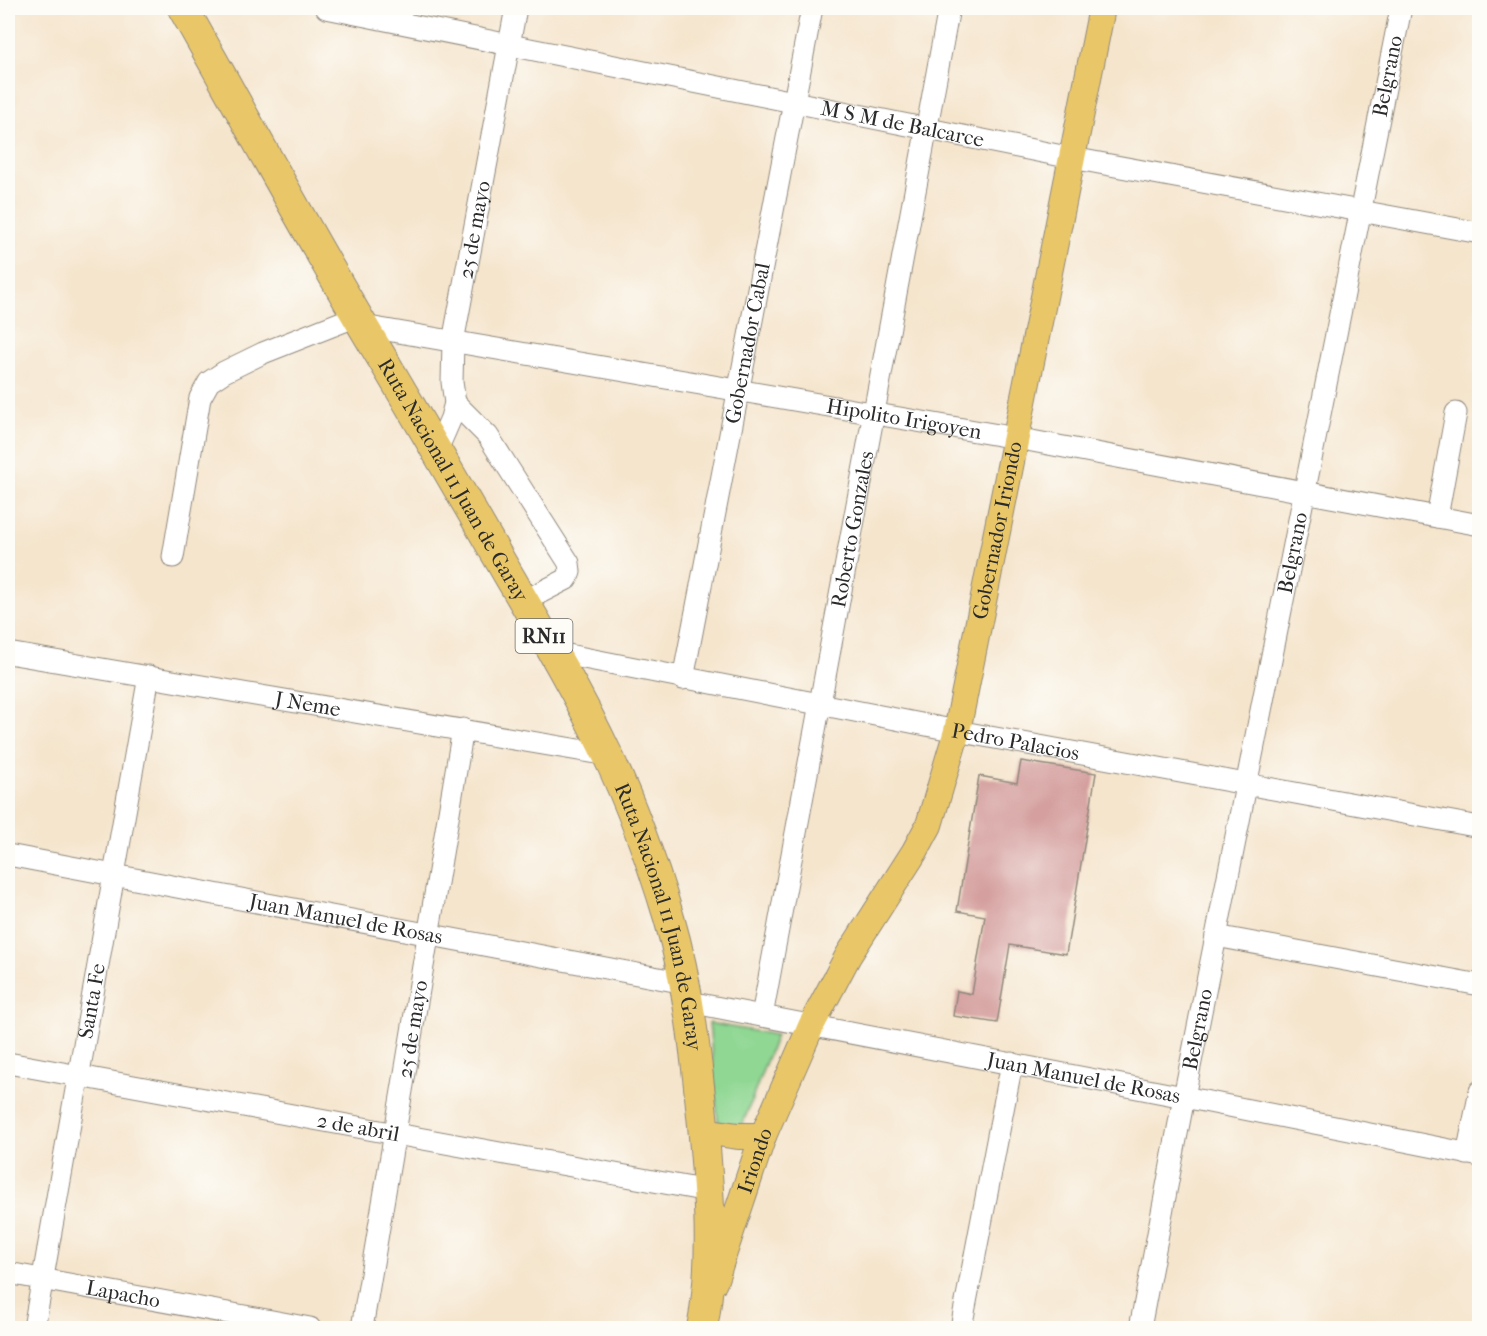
<svg xmlns="http://www.w3.org/2000/svg" width="1487" height="1336" font-family="'IM FELL French Canon',serif">
	<style>
		.green { fill: #8fd793; stroke: #5d815f; stroke-width: 1.5 }
		.building { fill: #d49f9e }
		.lines { fill: none; stroke-linecap: round; stroke-linejoin: round }
		.minor-casing { stroke: #90887c; stroke-width: 23 }
		.major-casing { stroke: #90887c; stroke-width: 28 }
		.highway-casing { stroke: #90887c; stroke-width: 32 }
		.minor { stroke: #fff; stroke-width: 21 }
		.major { stroke: #e9c769; stroke-width: 26 }
		.highway { stroke: #e9c769; stroke-width: 30 }
		.labels { text-anchor: middle; stroke-width: 4.5; stroke-linejoin: round; paint-order: stroke }
		.shield { fill: #fdfcf7; stroke: #6a6a68; stroke-width: 1.5 }
		.shield-label { font-size: 20px; font-weight: bold; fill: #2b2b2b }
		.street-label { font-size: 21px; fill: #2b2b2b; stroke: #fdfcf7 }
	</style>
	<rect width="100%" height="100%" fill="#fdfcf7"/>
	<filter id="ink" filterUnits="userSpaceOnUse"><feTurbulence type="fractalNoise" baseFrequency=".0167" numOctaves="2"/><feDisplacementMap in="SourceGraphic" scale="12" xChannelSelector="R" yChannelSelector="G"/><feConvolveMatrix kernelMatrix="1 2 1 2 8 2 1 2 1" color-interpolation-filters="sRGB"/></filter>
	<filter id="wash" filterUnits="userSpaceOnUse"><feTurbulence type="fractalNoise" baseFrequency=".008" numOctaves="4" result="noise"/><feDisplacementMap in="SourceGraphic" scale="24" xChannelSelector="R" yChannelSelector="G"/><feGaussianBlur stdDeviation="1.35" result="paint"/><feColorMatrix in="noise" values="0 0 0 0 0 0 0 0 0 0 0 0 0 0 0 0 0 1.4 0 .05"/><feComposite in="paint" operator="in"/></filter>
	<g filter="url(#wash)">
		<rect width="100%" height="100%" fill="#f5e5cd"/>
		<!-- green -->
		<path class="green" d="M709,1023l67,12 -34,91 -24,-3z"/>
		<g id="blocks">
			<!-- building -->
			<path class="building" d="M1021,761l75,12 -30,181 -56,-9 -13,78 -44,-7 4,-25 15,3 13,-78 -28,-5 22,-135 38,7z"/>
		</g>
	</g>
	<g filter="url(#ink)">
		<use href="#blocks" fill-opacity="0" stroke="#90887c" stroke-width="1.5"/>
		<g class="lines">
			<defs>
				<g id="minor">
					<path id="s1" d="M326,8l746,150 408,75"/>
					<path id="s2" d="M363,326l653,112 464,87"/>
					<path d="M455,403l33,33 81,127 1,9 -3,7 -43,22"/>
					<path id="s3" d="M437,450l14,-32 4,-15 -3,-21 1,-40 63,-334"/>
					<path d="M1437,517l19,-104"/>
					<path d="M173,557l27,-159 9,-16 15,-10 39,-19 94,-37"/>
					<path id="s4" d="M553,652l404,79 523,96"/>
					<path id="s5" d="M8,653l600,102"/>
					<path id="s6" d="M683,679l129,-671"/>
					<path id="s7" d="M8,855l677,128"/>
					<path d="M1216,936l264,49"/>
					<path id="s8" d="M689,1002l495,95 296,59"/>
					<path id="s9" d="M762,1016l187,-1008"/>
					<path id="s10" d="M8,1063l700,128"/>
					<path d="M1467,1154l13,-63"/>
					<path id="s11" d="M8,1273l302,55"/>
					<path id="s12" d="M34,1328l115,-652"/>
					<path id="s13" d="M362,1328l101,-599"/>
					<path d="M961,1328l51,-265"/>
					<path id="s14" d="M1140,1328l44,-231 217,-1089"/>
				</g>
				<g id="major">
					<path d="M703,1131l35,5h25"/>
					<path id="s15" d="M714,1282l49,-146 49,-112 36,-68 67,-105 14,-26 28,-94 145,-723"/>
				</g>
				<g id="highway">
					<path id="s16" d="M183,8c63,111 124,225 190,335 46,77 91,155 136,233 34,58 69,117 98,178 25,52 45,108 62,164 20,68 27,137 34,207 6,67 12,137 -1,203"/>
				</g>
			</defs>
			<!-- minor casing -->
			<use href="#minor" class="minor-casing"/>
			<!-- major casing -->
			<use href="#major" class="major-casing"/>
			<!-- highway casing -->
			<use href="#highway" class="highway-casing"/>
			<!-- minor -->
			<use href="#minor" class="minor"/>
			<!-- major -->
			<use href="#major" class="major"/>
			<!-- highway -->
			<use href="#highway" class="highway"/>
		</g>
	</g>
	<g class="labels">
		<!-- shield labels -->
		<rect class="shield" x="515.5" y="619" width="57" height="34" rx="4.5"/>
		<g class="shield-label">
			<text x="544" y="643">RN11</text>
		</g>
		<!-- street labels -->
		<g class="street-label">
			<text dy="7" stroke="none"><textPath href="#s14" startOffset="1276">Belgrano</textPath></text>
			<text dy="7" stroke="none"><textPath href="#s1" startOffset="588">M S M de Balcarce</textPath></text>
			<text dy="7" stroke="none"><textPath href="#s3" startOffset="226">25 de mayo</textPath></text>
			<text dy="7" stroke="none"><textPath href="#s6" startOffset="342">Gobernador Cabal</textPath></text>
			<text dy="7" stroke="none"><textPath href="#s2" startOffset="549">Hipolito Irigoyen</textPath></text>
			<text dy="7" stroke="none"><textPath href="#s16" startOffset="544">Ruta Nacional 11 Juan de Garay</textPath></text>
			<text dy="7" stroke="none"><textPath href="#s9" startOffset="495">Roberto Gonzales</textPath></text>
			<text dy="7" stroke="none"><textPath href="#s15" startOffset="810">Gobernador Iriondo</textPath></text>
			<text dy="7" stroke="none"><textPath href="#s14" startOffset="790">Belgrano</textPath></text>
			<text dy="7" stroke="none"><textPath href="#s5" startOffset="304">J Neme</textPath></text>
			<text dy="7" stroke="none"><textPath href="#s4" startOffset="471">Pedro Palacios</textPath></text>
			<text dy="7" stroke="none"><textPath href="#s16" startOffset="1030">Ruta Nacional 11 Juan de Garay</textPath></text>
			<text dy="7" stroke="none"><textPath href="#s7" startOffset="344">Juan Manuel de Rosas</textPath></text>
			<text dy="7" stroke="none"><textPath href="#s12" startOffset="332">Santa Fe</textPath></text>
			<text dy="7" stroke="none"><textPath href="#s13" startOffset="303">25 de mayo</textPath></text>
			<text dy="7" stroke="none"><textPath href="#s14" startOffset="304">Belgrano</textPath></text>
			<text dy="7" stroke="none"><textPath href="#s8" startOffset="402">Juan Manuel de Rosas</textPath></text>
			<text dy="7" stroke="none"><textPath href="#s10" startOffset="356">2 de abril</textPath></text>
			<text dy="7" stroke="none"><textPath href="#s15" startOffset="128">Iriondo</textPath></text>
			<text dy="7" stroke="none"><textPath href="#s11" startOffset="117">Lapacho</textPath></text>
		</g>
	</g>
	<!-- margin -->
	<rect width="1487" height="1336" fill="none" stroke="#fdfcf7" stroke-width="30"/>
</svg>
